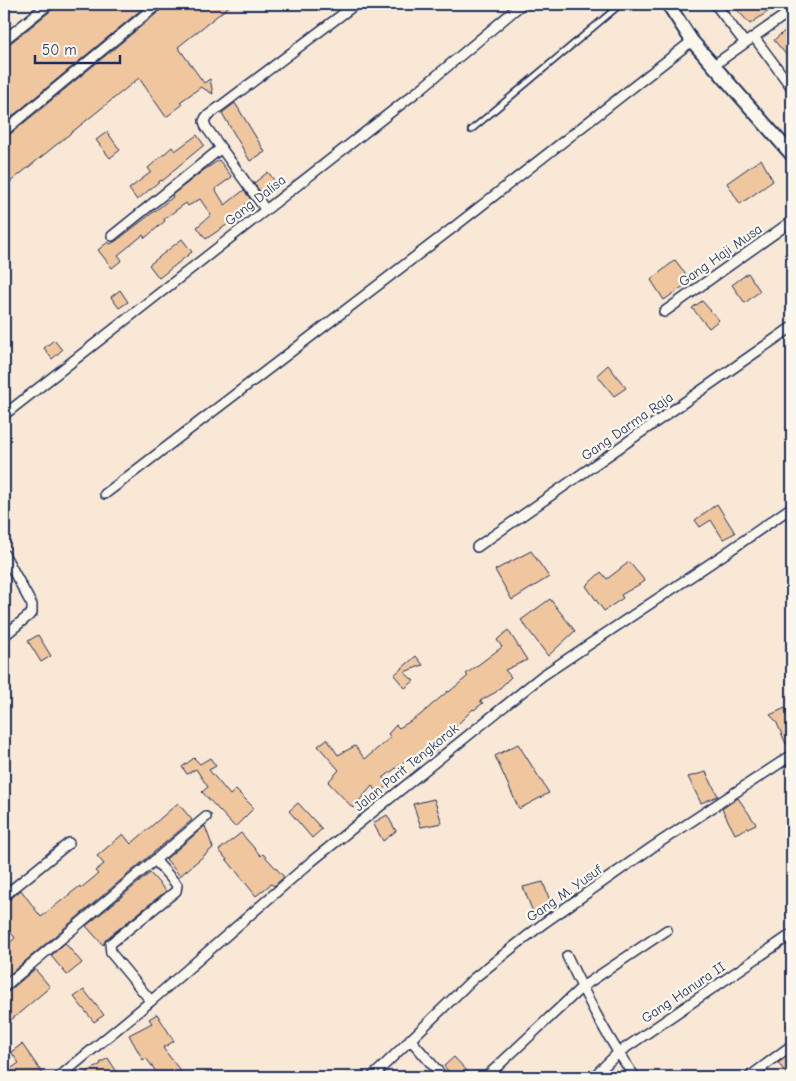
<svg xmlns="http://www.w3.org/2000/svg" width="796" height="1081" font-family="'Comic Neue',sans-serif">
	<style>
		.building { fill: #f0c69f; stroke: #1b2f5e }
		.lines { fill: none; stroke-linecap: round; stroke-linejoin: round }
		.service-casing { stroke: #1b2f5e; stroke-width: 8 }
		.minor-casing { stroke: #1b2f5e; stroke-width: 12 }
		.secondary-casing { stroke: #1b2f5e; stroke-width: 16 }
		.service { stroke: #fbf7ec; stroke-width: 4.5 }
		.minor { stroke: #fbf7ec; stroke-width: 9 }
		.secondary { stroke: #fbf7ec; stroke-width: 12 }
		.labels { text-anchor: middle; stroke-width: 4.5; stroke-linejoin: round; paint-order: stroke }
		.street-label { font-size: 14px; fill: #1b2f5e; stroke: #fbf7ec }
	</style>
	<rect width="100%" height="100%" fill="#f8e8d5"/>
	<filter id="ink" filterUnits="userSpaceOnUse"><feTurbulence type="fractalNoise" baseFrequency=".02" numOctaves="2"/><feDisplacementMap in="SourceGraphic" scale="10" xChannelSelector="R" yChannelSelector="G"/><feConvolveMatrix kernelMatrix="1 2 1 2 8 2 1 2 1" color-interpolation-filters="sRGB"/></filter>
	<g filter="url(#ink)">
		<!-- building -->
		<path class="building" d="M56,4h92l-144,119v-77l4,-1 45,-36z
			M164,4h68l-54,43 26,36 6,-4 3,15 -12,-7 -21,15 2,3 -16,12 -27,-39 -135,109v-50l4,-1 154,-127z
			M732,4h47l-29,20z
			M792,25v37l-18,-22z
			M235,103l30,49 -15,9 -28,-48z
			M107,132l13,18 -10,8 -14,-18z
			M197,135l7,10 -34,28 1,1 -9,7 -1,-1 -24,20 -8,-11 22,-17 -3,-4 24,-21 3,4z
			M761,159l12,22 -33,23 -13,-21z
			M219,160l13,17 -17,12 10,16 19,-15 7,10 -6,4 2,2 -19,18 -22,15 -9,-12 14,-12 -11,-16 -12,7 -2,-3 -22,16 1,2 -20,17 -2,-3 -25,20 4,5 -10,8 -14,-18 10,-8 2,2 6,-3 57,-44 -1,-2 32,-25z
			M268,172l11,15 -15,10 -10,-14z
			M182,239l10,13 -33,26 -10,-13z
			M675,260l16,21 -27,19 -13,-20z
			M748,273l12,18 -15,12 -13,-18z
			M120,290l8,12 -9,6 -8,-11z
			M702,301l17,19 -10,8 -17,-20z
			M54,340l8,10 -10,9 -8,-11z
			M608,365l18,23 -12,8 -17,-21z
			M717,504l18,29 -12,6 -12,-19 -11,7 -5,-7z
			M531,551l18,26 -37,23 -17,-30z
			M629,562l16,19 -24,14 2,3 -19,13 -18,-25 15,-14 6,7z
			M550,599l25,32 -27,25 -27,-36z
			M508,630l19,30 -22,10 6,7 -15,15 -16,9 3,2 -9,7 -1,-1 -25,25 2,2 -13,11 1,2 -11,7 -2,-3 -12,9 -4,-4 -26,20 6,6 -10,9 -7,-7 -19,22 -25,-26 11,-12 -21,-24 9,-7 11,16 17,-9 10,13 26,-22 -3,-3 8,-9 3,3 20,-12 29,-25 1,1 19,-16 -2,-2 36,-27 -5,-7z
			M38,635l13,21 -10,6 -13,-21z
			M416,656l7,9 -19,7 10,9 -9,7 -11,-13z
			M785,708l7,10v23l-6,3 -10,-23 -6,-6z
			M518,744l31,49 -30,16 -24,-53z
			M194,758l6,6 10,-6 6,8 -7,4 21,25 6,-5 18,18 -19,19 -33,-35 6,-5 -12,-18 -9,5 -5,-7z
			M706,772l12,24 -17,7 -13,-26z
			M738,798l18,26 -21,10 -13,-25z
			M434,799l8,24 -21,4 -8,-23z
			M178,803l14,17 -188,159v-31l11,-10 -11,-14v-22l4,-1 13,-11 20,27 39,-31 1,2 17,-14 -3,-3 9,-7 -7,-8 26,-22 8,10z
			M298,803l24,26 -10,9 -23,-27z
			M387,815l9,16 -13,10 -10,-18z
			M205,826l8,22 -33,28 -14,-17z
			M241,833l20,23 2,-2 21,23 -10,9 -3,-2 -15,12 -37,-46z
			M150,873l16,18 -60,48 -3,6 -17,-19z
			M543,882l10,27 -8,6 -10,2 -12,-30z
			M65,943l17,20 -15,12 -16,-19z
			M35,969l15,18 -46,39v-33l4,-1z
			M84,990l20,25 -10,7 -20,-25z
			M157,1014l17,27 -11,7 22,29h-25l-14,-19 -3,2 -14,-25 23,-12 -3,-4z
			M22,1044l21,30 -4,3h-29l-4,-5 13,-9 -8,-11z
			M792,1053v24h-3l-11,-14z
			M454,1057l19,20h-20l-9,-11z
			M108,1058l12,19h-41l22,-13 -1,-1z"/>
		<g class="lines">
			<defs>
				<path id="service" d="M471,130l150,-126"/>
				<path id="minor" d="M715,4l30,39
					M754,37l38,51
					M4,40l45,-36
					M714,65l78,-55
					M4,131l154,-127
					M265,209l-59,-82 -2,-6 2,-4 150,-113
					M112,236l108,-87
					M664,312l128,-91
					M4,415l419,-328 99,-83
					M105,494l349,-267 238,-186
					M477,547l315,-220
					M4,554l28,51v8l-28,23
					M4,896l65,-53
					M567,956c20,42 41,84 68,121
					M4,987l202,-170
					M151,1001l-40,-48 -1,-9 66,-53 1,-6 -22,-25
					M410,1039l33,38
					M59,1077l92,-76 161,-140 230,-185 184,-123 66,-46
					M372,1077l101,-98 39,-31 32,-25 110,-77 138,-91
					M486,1077l96,-90 85,-57
					M593,1077l25,-24 174,-119
					M749,1077l43,-32"/>
				<path id="secondary" d="M668,4l24,37 100,114"/>
			</defs>
			<!-- service casing -->
			<use href="#service" class="service-casing"/>
			<!-- minor casing -->
			<use href="#minor" class="minor-casing"/>
			<!-- secondary casing -->
			<use href="#secondary" class="secondary-casing"/>
			<!-- service -->
			<use href="#service" class="service"/>
			<!-- minor -->
			<use href="#minor" class="minor"/>
			<!-- secondary -->
			<use href="#secondary" class="secondary"/>
		</g>
	</g>
	<g class="labels">
		<!-- street labels -->
		<g class="street-label">
			<text transform="translate(255 200) rotate(-38)" y="5">Gang Dalisa</text>
			<text transform="translate(720 255) rotate(-35)" y="5">Gang Haji Musa</text>
			<text transform="translate(627 426) rotate(-35)" y="5">Gang Darma Raja</text>
			<text transform="translate(406 767) rotate(-39)" y="5">Jalan Parit Tengkorak</text>
			<text transform="translate(564 893) rotate(-35)" y="5">Gang M. Yusuf</text>
			<text transform="translate(683 992) rotate(-34)" y="5">Gang Hanura II</text>
		</g>
	</g>
	<!-- margin -->
	<rect width="796" height="1081" fill="none" stroke="#fbf7ec" stroke-width="20"/>
	<rect x="10" y="10" width="776" height="1061" fill="none" stroke="#1b2f5e" stroke-width="2" filter="url(#ink)"/>
	<!-- scale -->
	<path d="M35 55v8h85v-8" fill="none" stroke="#1b2f5e" stroke-width="2.5"/>
	<text x="42" y="55" font-size="15" fill="#1b2f5e" stroke="#fbf7ec" stroke-width="4" paint-order="stroke">50 m</text>
</svg>
